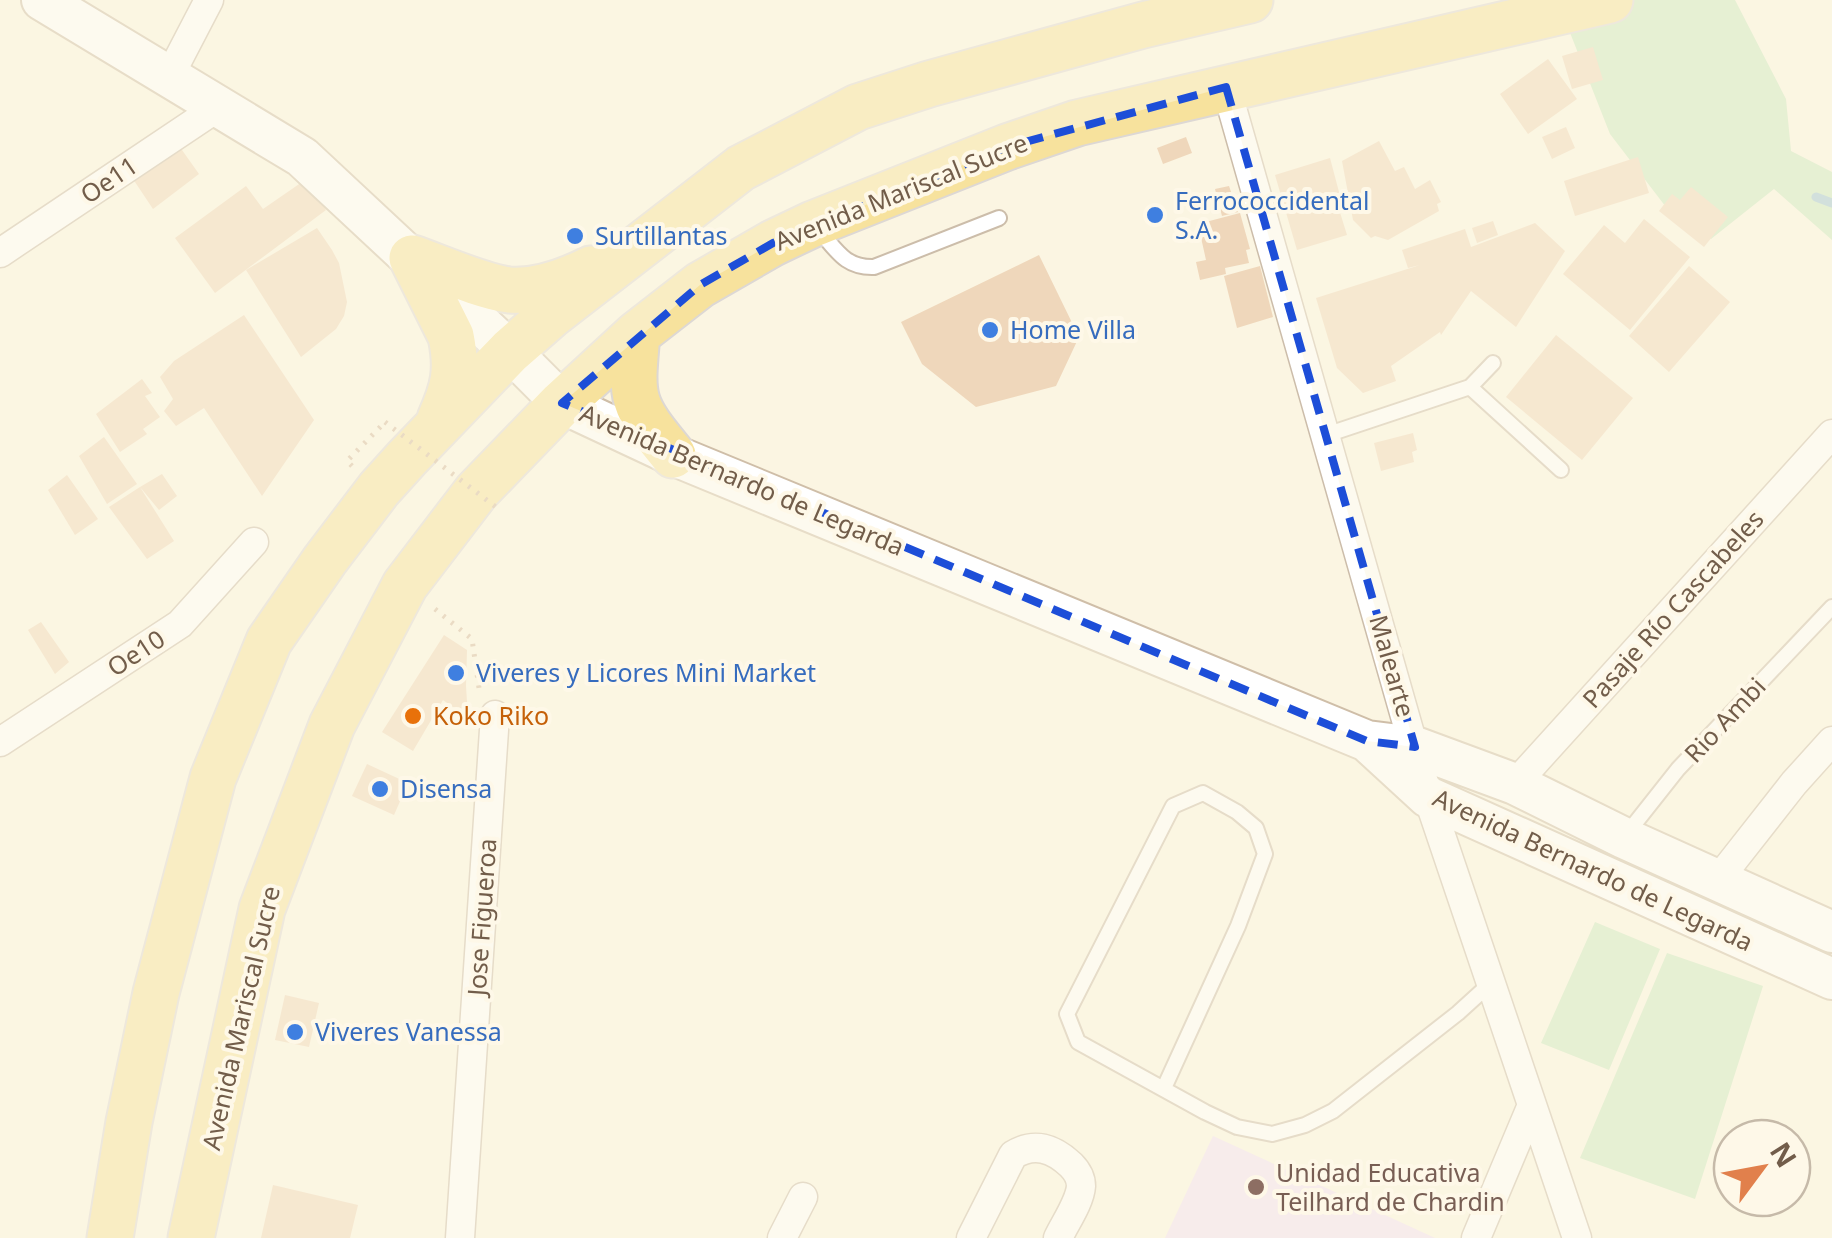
<svg xmlns="http://www.w3.org/2000/svg" width="1832" height="1238" font-family="'Noto Sans',sans-serif">
	<style>
		.education { fill: #f1dff7 }
		.green { fill: #cce8c2 }
		.lines { fill: none; stroke-linecap: round; stroke-linejoin: round }
		.stream { stroke: #9fc5d5; stroke-width: 9 }
		.building { fill: #efd7bb }
		.lane-casing { stroke: #ccbdaa; stroke-width: 18 }
		.street-casing { stroke: #ccbdaa; stroke-width: 31 }
		.secondary-casing { stroke: #cfbea8; stroke-width: 44 }
		.primary-casing { stroke: #ddd8d4; stroke-width: 49 }
		.path { stroke: #d4ba9f; stroke-width: 5; stroke-dasharray: 2.5 8; stroke-linecap: butt }
		.lane { stroke: #fff; stroke-width: 14 }
		.street { stroke: #fff; stroke-width: 28 }
		.secondary { stroke: #fff; stroke-width: 40 }
		.primary { stroke: #f7e29d; stroke-width: 45 }
		.path-bridge { stroke: #d4ba9f; stroke-width: 5; stroke-dasharray: 2.5 8; stroke-linecap: butt }
		.marked { fill: none; stroke: #1d4ed8; stroke-width: 8; stroke-dasharray: 20 12; stroke-linejoin: round }
		.shop-dot { fill: #3f7fe0; stroke: #fef8e8; stroke-width: 4 }
		.food-dot { fill: #e8710a; stroke: #fef8e8; stroke-width: 4 }
		.education-dot { fill: #8d6e63; stroke: #fef8e8; stroke-width: 4 }
		.labels { text-anchor: middle; stroke-width: 8; stroke-linejoin: round; paint-order: stroke }
		.street-label { font-size: 25px; fill: #725d4a; stroke: #fef8e8 }
		.shop-label { font-size: 25px; fill: #366cbe; stroke: #fef8e8; text-anchor: start }
		.food-label { font-size: 25px; fill: #c56008; stroke: #fef8e8; text-anchor: start }
		.education-label { font-size: 25px; fill: #785e54; stroke: #fef8e8; text-anchor: start }
	</style>
	<rect width="100%" height="100%" fill="#fbf5e2"/>
	<!-- education -->
	<path class="education" d="M1213,1136l222,102h-270z"/>
	<!-- green -->
	<path class="green" d="M1628,0h107l51,99 5,52 41,21v68l-58,-51 -63,50 -42,-28 -59,-77 -45,-114z
		M1595,922l65,27 -51,121 -68,-27z
		M1667,953l96,33 -68,213 -115,-41z"/>
	<g class="lines">
		<!-- stream -->
		<path class="stream" d="M1816,197l16,6"/>
	</g>
	<!-- building -->
	<path class="building" d="M1593,47l10,33 -31,9 -10,-33z
		M1548,59l29,40 -49,35 -28,-40z
		M1566,127l9,21 -23,11 -10,-22z
		M1186,137l6,16 -29,11 -6,-16z
		M1379,141l16,30 9,-4 11,22 15,-9 11,22 -4,2 2,7 -51,29 -13,-4 -4,2 -18,-18 -11,-59z
		M177,143l22,31 -46,35 -24,-36z
		M1638,157l11,36 -74,23 -11,-35z
		M1330,158l9,34 6,-2 4,13 -11,3 9,29 -50,15 -22,-75z
		M305,180l21,30 -111,83 -40,-55 71,-52 17,23z
		M1229,186l9,26 -16,4 -7,-27z
		M1691,187l37,30 -24,30 -45,-36 13,-17 8,6z
		M1240,213l10,36 -4,1 3,13 -24,5 1,6 -26,6 -4,-18 10,-2 -8,-36z
		M1644,219l46,38 -60,73 -67,-56 41,-49 21,18z
		M1493,221l5,14 -21,8 -5,-15z
		M1535,223l30,28 -49,76 -45,-36 -30,44 -1,-3 -49,34 5,15 -33,12 -26,-25 -21,-70 104,-33 -12,3 -6,-18 63,-21 6,18z
		M317,228l15,22 7,13 8,39 -3,14 -8,13 -35,28 -55,-87z
		M1039,255l40,82 -23,49 -80,21 -54,-43 -21,-42z
		M1260,266l13,51 -36,11 -13,-52z
		M1689,266l41,36 -61,70 -40,-36z
		M244,315l70,105 -52,76 -58,-88 -28,18 -12,-15 9,-12 -13,-22 14,-16z
		M1556,335l77,63 -51,62 -76,-63z
		M142,379l10,14 -7,3 15,21 -17,12 4,5 -27,18 -24,-38z
		M1413,433l4,17 -5,2 2,10 -33,9 -7,-28z
		M104,437l33,47 -30,20 -28,-48z
		M162,474l15,22 -18,14 -19,-23z
		M67,475l31,44 -23,16 -27,-45z
		M140,487l34,54 -27,18 -38,-52z
		M41,622l28,40 -14,12 -27,-44z
		M444,635l23,15 -1,36 2,32 -25,-18 -30,51 -31,-19z
		M367,764l41,19 -14,32 -42,-19z
		M285,995l34,8 -10,44 -34,-7z
		M273,1185l85,20 -8,33h-89z"/>
	<g class="lines">
		<defs>
			<path id="lane" d="M817,228c19,21 27,40 57,39l125,-49
				M1470,387l91,83
				M1326,435l144,-48 23,-24
				M1625,836l53,-67 154,-162
				M1164,1088l74,-162 27,-72 -9,-26 -19,-16 -34,-19 -30,13 -106,208 11,28 127,70 32,15 35,7 33,-9 28,-14 125,-98 33,-30"/>
			<path id="street" d="M169,77l40,-77
				M1226,87l202,710 149,441
				M0,253l218,-146
				M0,742l180,-118 74,-82
				M1515,784l317,-350
				M1717,881l77,-98 38,-42
				M460,1238l35,-523
				M782,1238l21,-41
				M971,1238l42,-83c21,-13 40,-7 58,10 6,6 10,12 10,21 -1,16 -16,37 -23,52
				M1476,1238l56,-133"/>
			<path id="secondary" d="M42,0l260,157 208,194 52,52 111,52 694,286 48,6 100,37 109,54 208,94
				M1367,741l61,56 404,182"/>
			<path id="primary" d="M412,258c26,9 71,29 97,32 28,2 58,-9 82,-21
				M412,258l39,78c7,34 3,52 -11,83
				M637,334c-6,66 -7,69 36,121
				M110,1238l19,-116 27,-129 57,-215 56,-137 56,-81 54,-71 28,-31 103,-107 40,-35 191,-148 117,-61 71,-23 214,-59 107,-25
				M191,1238l71,-329 70,-184 73,-140 71,-93 86,-89 75,-69 63,-49 73,-42 40,-19 194,-77 70,-24 533,-123"/>
		</defs>
		<!-- lane casing -->
		<use href="#lane" class="lane-casing"/>
		<!-- street casing -->
		<use href="#street" class="street-casing"/>
		<!-- secondary casing -->
		<use href="#secondary" class="secondary-casing"/>
		<!-- primary casing -->
		<use href="#primary" class="primary-casing"/>
		<!-- path -->
		<path class="path" d="M352,466l-5,-5 38,-39
			M435,609l37,30 8,56"/>
		<!-- lane -->
		<use href="#lane" class="lane"/>
		<!-- street -->
		<use href="#street" class="street"/>
		<!-- secondary -->
		<use href="#secondary" class="secondary"/>
		<!-- primary -->
		<use href="#primary" class="primary"/>
		<!-- path-bridge -->
		<path class="path-bridge" d="M385,422l116,89"/>
	</g>
	<!-- marked area -->
	<path d="M0 0H1832V1238H0ZM1226,87l189,660 -48,-6 -805,-338 138,-118 73,-42 234,-96z" fill="#fbf5e2" fill-opacity=".55" fill-rule="evenodd"/>
	<path class="marked" d="M1226,87l189,660 -48,-6 -805,-338 138,-118 73,-42 234,-96z"/>
	<!-- markers -->
	<g class="shop-dot">
		<circle cx="1155" cy="215" r="10"/>
		<circle cx="575" cy="236" r="10"/>
		<circle cx="990" cy="330" r="10"/>
		<circle cx="456" cy="673" r="10"/>
		<circle cx="380" cy="789" r="10"/>
		<circle cx="295" cy="1032" r="10"/>
	</g>
	<circle class="food-dot" cx="413" cy="716" r="10"/>
	<circle class="education-dot" cx="1256" cy="1187" r="10"/>
	<g class="labels">
		<!-- street labels -->
		<g class="street-label">
			<text transform="translate(109 180) rotate(-34)" y="9">Oe11</text>
			<text transform="translate(901 192) rotate(-22)" y="9">Avenida Mariscal Sucre</text>
			<text transform="translate(742 480) rotate(23)" y="9">Avenida Bernardo de Legarda</text>
			<text transform="translate(1673 609) rotate(-48)" y="9">Pasaje Río Cascabeles</text>
			<text transform="translate(136 653) rotate(-33)" y="9">Oe10</text>
			<text transform="translate(1392 666) rotate(74)" y="9">Malearte</text>
			<text transform="translate(1725 720) rotate(-47)" y="9">Rio Ambi</text>
			<text transform="translate(1593 870) rotate(25)" y="9">Avenida Bernardo de Legarda</text>
			<text transform="translate(482 917) rotate(-86)" y="9">Jose Figueroa</text>
			<text transform="translate(241 1018) rotate(-77)" y="9">Avenida Mariscal Sucre</text>
		</g>
		<!-- shop labels -->
		<g class="shop-label">
			<text x="1175" y="210">Ferrococcidental<tspan x="1175" dy="29">S.A.</tspan></text>
			<text x="595" y="245">Surtillantas</text>
			<text x="1010" y="339">Home Villa</text>
			<text x="476" y="682">Viveres y Licores Mini Market</text>
			<text x="400" y="798">Disensa</text>
			<text x="315" y="1041">Viveres Vanessa</text>
		</g>
		<!-- food labels -->
		<g class="food-label">
			<text x="433" y="725">Koko Riko</text>
		</g>
		<!-- education labels -->
		<g class="education-label">
			<text x="1276" y="1182">Unidad Educativa<tspan x="1276" dy="29">Teilhard de Chardin</tspan></text>
		</g>
	</g>
	<!-- north arrow -->
	<g transform="translate(1762 1168) rotate(58)"><circle r="48" fill="#fef8e8" stroke="#c6baa9" stroke-width="2.5"/>
	<path d="M0-8L18 38L0 25L-18 38Z" fill="#e1804c"/>
	<text y="-15" font-size="28" font-weight="bold" text-anchor="middle" fill="#725d4a">N</text>
	</g>
</svg>
